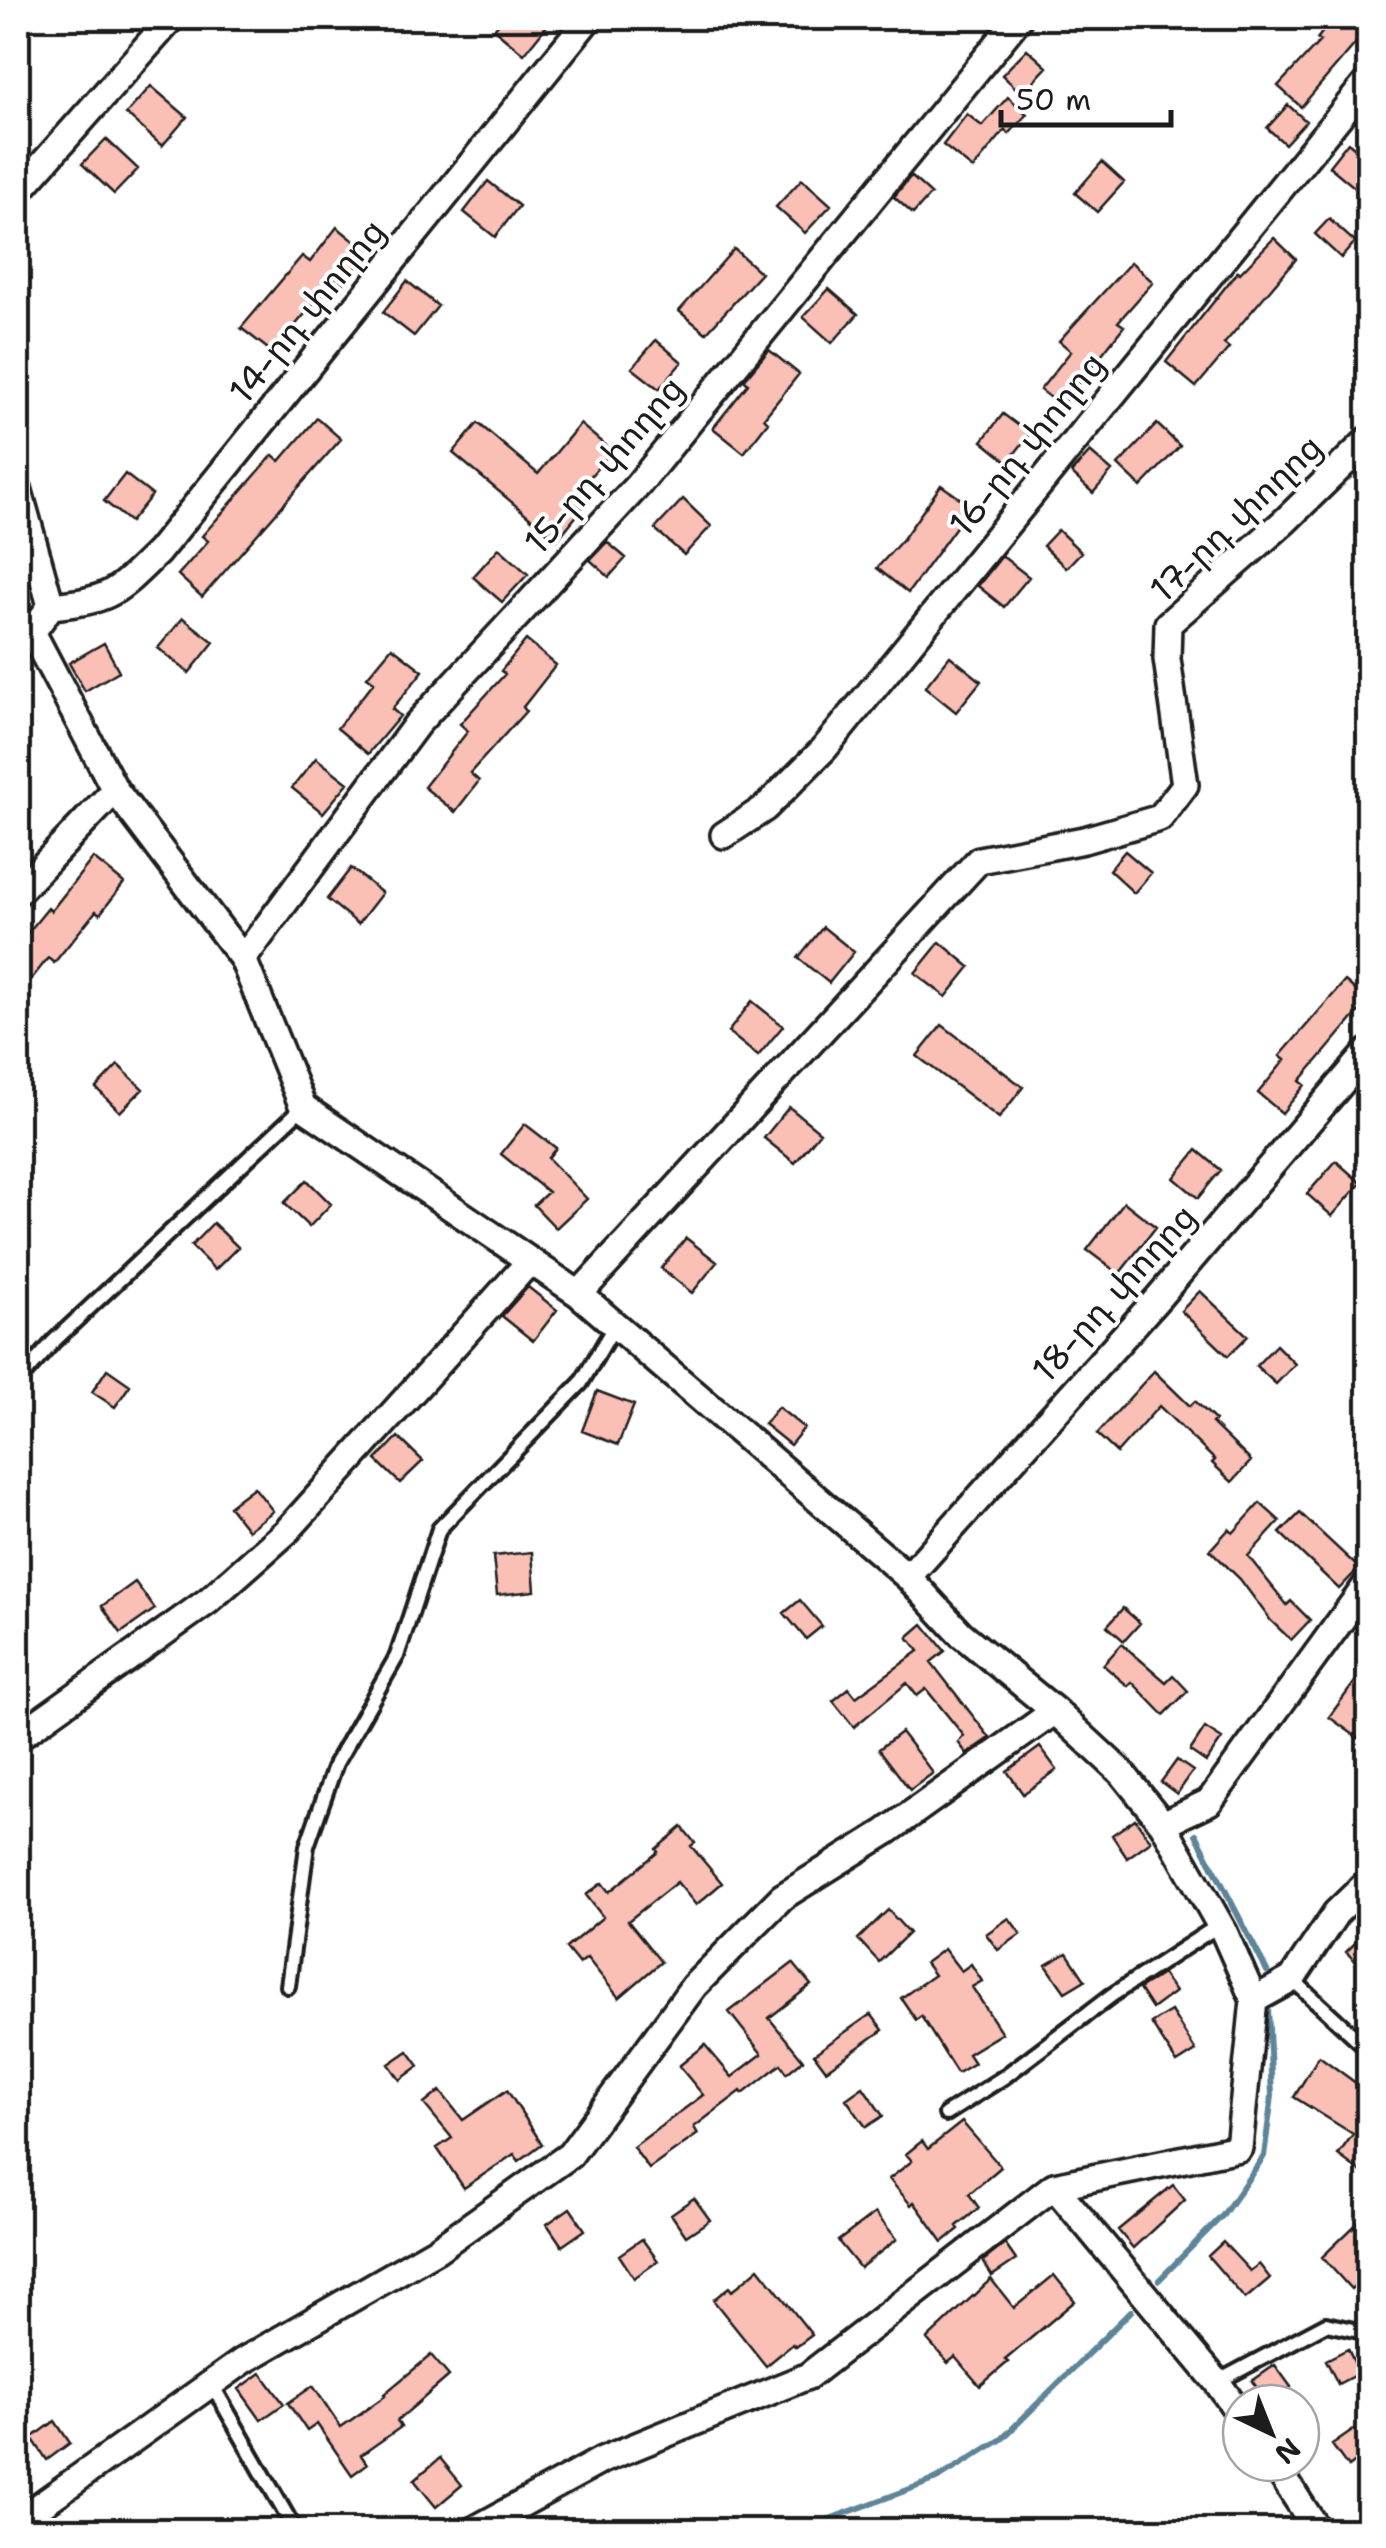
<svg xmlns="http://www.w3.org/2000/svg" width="1386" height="2548" font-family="'Shantell Sans','Noto Sans Armenian',sans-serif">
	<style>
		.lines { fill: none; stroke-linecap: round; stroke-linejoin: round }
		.stream { stroke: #5d8498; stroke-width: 6 }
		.building { fill: #fabfb5; stroke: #1c1c1c; stroke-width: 2.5 }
		.lane-casing { stroke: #1c1c1c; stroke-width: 20 }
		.street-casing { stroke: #1c1c1c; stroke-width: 32 }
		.lane { stroke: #fff; stroke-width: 12 }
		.street { stroke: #fff; stroke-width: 25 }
		.labels { text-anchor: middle; stroke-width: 8; stroke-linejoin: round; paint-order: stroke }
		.street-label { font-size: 35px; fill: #1c1c1c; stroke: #fff }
	</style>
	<rect width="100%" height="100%" fill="#fff"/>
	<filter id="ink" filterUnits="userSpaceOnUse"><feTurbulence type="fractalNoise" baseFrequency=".01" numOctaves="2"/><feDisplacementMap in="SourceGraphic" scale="20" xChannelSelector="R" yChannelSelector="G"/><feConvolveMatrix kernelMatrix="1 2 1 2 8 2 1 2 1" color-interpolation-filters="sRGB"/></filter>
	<g filter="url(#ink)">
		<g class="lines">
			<!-- stream -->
			<path class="stream" d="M1196,1834l71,137
				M1159,2280l64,-65 41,-59 8,-60 -4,-88
				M800,2530l137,-51 65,-40 129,-128"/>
		</g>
		<!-- building -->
		<path class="building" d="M503,18h50l-29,36 -30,-25z
			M1333,18h35v11l-67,78 -23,-21 42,-45 -3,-2z
			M1027,49l20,18 -25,27 -20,-19z
			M151,86l36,31 -25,29 -36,-32z
			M1008,97l19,17 -18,20 -4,-4 -32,39 -30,-24 24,-31 15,12z
			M1288,105l18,16 -21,23 -18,-16z
			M106,139l32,30 -24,25 -32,-30z
			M1348,142l20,17v22l-8,11 -31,-26z
			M1102,162l22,20 -27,30 -22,-19z
			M911,176l20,18 -18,20 -19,-17z
			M802,179l29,26 -26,28 -29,-26z
			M488,181l31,25 -24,31 -31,-25z
			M1329,219l26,23 -14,16 -26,-24z
			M337,227l31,25 -24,31 -7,-6 -65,75 -31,-24 61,-72 8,6z
			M1274,238l22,21 -72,85 5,4 -33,39 -30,-25 72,-91 2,2z
			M734,249l27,24 -55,60 -27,-22z
			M1131,262l22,20 -35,40 6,4 -63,80 -21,-16 31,-39 -12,-10z
			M407,281l31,25 -24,30 -31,-24z
			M829,289l29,25 -26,29 -29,-26z
			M656,340l26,22 -23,27 -27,-21z
			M769,350l30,24 -35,44 4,4 -24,31 -31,-25 35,-44 -4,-4z
			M1003,414l27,20 -22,28 -26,-21z
			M317,418l24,21 -139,158 -24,-22 30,-34 -6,-5 71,-81 7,6z
			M478,423l60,51 42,-50 32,27 -42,49 12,9 -25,31 -104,-87z
			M1157,424l23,22 -39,41 -23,-22z
			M1090,452l22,19 -19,22 -22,-20z
			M125,474l27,21 -22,27 -26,-21z
			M941,485l30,21 -63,87 -31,-25 26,-29z
			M683,499l28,27 -27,29 -29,-26z
			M1058,530l23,22 -15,16 -23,-22z
			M607,542l19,16 -17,19 -19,-17z
			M499,548l29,26 -26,28 -29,-25z
			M1002,556l27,21 -25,30 -26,-21z
			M183,618l31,24 -25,31 -31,-25z
			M526,640l30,25 -33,42 3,4 -56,62 9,8 -24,31 -31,-25 44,-56 -8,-7 45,-50 -4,-3z
			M104,643l15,28 -34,20 -16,-28z
			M392,647l31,24 -31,38 8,7 -32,38 -31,-26 37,-46 -7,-5z
			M950,656l31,25 -25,31 -31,-25z
			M316,758l32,25 -25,30 -31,-25z
			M1125,851l26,22 -17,20 -25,-23z
			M93,858l31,25 -24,31 -4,-3 -42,52 -6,-5 -30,38v-51l30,-37 3,3z
			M351,868l31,25 -24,31 -31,-25z
			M823,927l31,25 -25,31 -31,-25z
			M940,942l30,25 -24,30 -31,-24z
			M1345,981l23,20 -68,80 5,4 -23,28 -24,-20 27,-33 -5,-4z
			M752,1001l31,25 -25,30 -30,-24z
			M942,1025l81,62 -24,31 -82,-62z
			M118,1065l25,24 -23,23 -24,-24z
			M789,1107l31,25 -25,31 -31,-25z
			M525,1124l31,24 -8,10 39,41 -31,29 -22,-23 14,-13 -47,-38z
			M1197,1150l24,20 -23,28 -24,-20z
			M1336,1161l25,22 -29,33 -25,-22z
			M307,1180l24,24 -22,23 -25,-24z
			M1124,1202l32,25 -37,47 -32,-24z
			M213,1223l25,24 -23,23 -24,-24z
			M686,1238l31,24 -25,31 -31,-25z
			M528,1287l29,23 -24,31 -31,-25z
			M1200,1291l48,45 -20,20 -47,-45z
			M1276,1345l19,19 -19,20 -20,-18z
			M107,1369l23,16 -15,22 -23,-15z
			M1154,1371l36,35 5,-5 20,19 -3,3 39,38 -19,21 -20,-19 3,-3 -56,-54 -42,47 -20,-19z
			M597,1391l37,14 -16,40 -36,-14z
			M778,1407l26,21 -14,17 -26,-21z
			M398,1437l25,24 -23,22 -24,-23z
			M254,1487l19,24 -25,19 -19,-24z
			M1260,1503l20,18 -32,35 39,49 4,-4 19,19 -19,20 -20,-19 -31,-42 -30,-29 19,-21 4,4z
			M1300,1513l59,55 -20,21 -59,-56z
			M532,1552l3,39 -38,4 -4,-39z
			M135,1582l20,27 -34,24 -19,-27z
			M800,1600l22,26 -16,13 -22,-26z
			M1123,1608l17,15 -16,18 -17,-15z
			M923,1624l22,27 -14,11 59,76 -23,16 -9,-12 6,-6 -38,-47 -9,7 -10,-13 -53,44 -21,-26 16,-13 7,9 63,-46 -11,-14z
			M1122,1644l44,38 7,-7 15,16 -24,24 -32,-33 -4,4 -25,-21z
			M1368,1664v59l-10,15 -29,-21z
			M1205,1728l17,11 -16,23 -16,-11z
			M901,1732l32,41 -23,17 -31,-41z
			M1040,1747l17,23 -34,24 -16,-23z
			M1177,1760l16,11 -16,23 -16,-12z
			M1135,1819l16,22 -24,17 -15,-23z
			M682,1827l13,16 -4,3 31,37 -26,22 -19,-23 -49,39 33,41 -42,36 -32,-40 -8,6 -13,-16 37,-31 -17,-22 16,-12 7,9 49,-40 -2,-3z
			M888,1910l21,23 -30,29 -21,-23z
			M1009,1918l12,16 -23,16 -12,-16z
			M1368,1930v44l-22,-22z
			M944,1949l17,22 10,-7 11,17 -10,6 30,46 -34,21 6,9 -17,10 -36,-57 -5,4 -15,-22 33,-23 -9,-12z
			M1067,1953l18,27 -20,12 -19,-27z
			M793,1963l18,22 -42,33 34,42 -16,13 -6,-9 -38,30 -2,-3 -47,36 4,7 -49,35 -16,-22 70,-52 -24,-29 26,-21 27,32 30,-23 -33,-42z
			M1162,1974l13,18 -23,17 -13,-20z
			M1171,2011l25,40 -19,12 -26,-40z
			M871,2014l12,16 -57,40 -12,-16z
			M408,2051l11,15 -19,14 -11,-16z
			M1319,2056l49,36v85l-30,-22 15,-21 -59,-37z
			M863,2087l20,29 -17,11 -20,-28z
			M507,2090l35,54 -23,17 -5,-7 -50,34 -27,-40 15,-10 -28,-34 16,-13 23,29z
			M962,2122l39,45 -32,27 10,14 -22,18 2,3 -16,13 -29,-40 -3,3 -22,-26 23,-18 -6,-7 16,-13 6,8z
			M1173,2185l12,15 -52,48 -15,-18z
			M694,2198l16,22 -24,16 -15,-22z
			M570,2208l15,22 -23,16 -15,-22z
			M875,2213l22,26 -37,29 -22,-27z
			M1368,2213v61l-17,15 -29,-32z
			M642,2239l16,22 -24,17 -15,-23z
			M1223,2242l27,29 9,-7 11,14 -25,21 -37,-43z
			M1005,2244l11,16 -24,16 -9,-15z
			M759,2268l53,67 -16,12 -3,-3 -27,22 -53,-66 16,-13 3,4z
			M1054,2275l21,26 -70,59 3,2 -28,24 -25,-29 -7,6 -21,-24 64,-60 23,29z
			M1348,2349l11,24 -21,11 -12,-24z
			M431,2355l18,21 -52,45 4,6 -40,28 6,9 -15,11 -35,-51 -10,7 -19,-28 25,-17 28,41 44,-31 -1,-2z
			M1275,2365l16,22 -23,16 -16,-22z
			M261,2373l23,31 -23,16 -22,-31z
			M55,2421l15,22 -23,17 -15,-22z
			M1355,2429l13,23 -20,15 -16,-22z
			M440,2458l22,27 -26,22 -22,-27z"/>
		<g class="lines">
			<defs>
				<path id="lane" d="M18,1382l36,-41 249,-234
					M1292,1979l76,70
					M288,1986l19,-140 29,-83 61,-107 42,-127 142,-146 34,-58
					M946,2114l58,-37 108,-82 107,-70
					M1217,2382l109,-58 42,9
					M211,2383l84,147"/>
				<path id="street" d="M18,192l154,-174
					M18,488l33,118 -19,26 -14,13
					M51,606c60,-6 64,-12 107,-54l431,-534
					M32,632l83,158 128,169 60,148 276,187 329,283 53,57 94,77 67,62 41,51 61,108 30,68 -15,148 -185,38 -246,190 -206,84 -128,70
					M724,835l41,-27 59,-59 544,-668
					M18,892l97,-102
					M243,959l174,-235 221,-239 381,-467
					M579,1294l400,-434 105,-20 76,-22 25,-33 -18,-126 1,-35 117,-103 83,-81
					M908,1577l250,-279 210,-246
					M18,1737l190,-136 78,-69 244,-271
					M1163,1824l46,-22 159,-219
					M1254,2000l38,-21 44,-66 32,-31
					M1054,2186l163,196 24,34
					M1274,2463l43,67
					M18,2521l225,-160 193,-111 134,-95 124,-169 88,-89 104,-65 169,-121"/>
			</defs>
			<!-- lane casing -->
			<use href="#lane" class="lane-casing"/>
			<!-- street casing -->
			<use href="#street" class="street-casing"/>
			<!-- lane -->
			<use href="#lane" class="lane"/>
			<!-- street -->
			<use href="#street" class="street"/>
		</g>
	</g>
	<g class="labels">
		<!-- street labels -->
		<g class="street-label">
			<text transform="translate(307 311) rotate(-51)" y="12">14-րդ փողոց</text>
			<text transform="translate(1027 444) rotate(-51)" y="12">16-րդ փողոց</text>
			<text transform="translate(604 465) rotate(-49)" y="12">15-րդ փողոց</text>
			<text transform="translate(1236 518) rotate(-44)" y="12">17-րդ փողոց</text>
			<text transform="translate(1114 1293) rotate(-48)" y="12">18-րդ փողոց</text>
		</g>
	</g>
	<!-- margin -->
	<rect width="1386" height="2548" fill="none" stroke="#fff" stroke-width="60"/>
	<rect x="30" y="30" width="1326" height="2488" fill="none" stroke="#1c1c1c" stroke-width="4" filter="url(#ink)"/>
	<!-- north arrow -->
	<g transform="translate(1271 2433) rotate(137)"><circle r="48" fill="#ffffff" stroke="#a4a4a4" stroke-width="2.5"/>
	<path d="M0-8L18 38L0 25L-18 38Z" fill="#1c1c1c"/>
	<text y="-15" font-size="28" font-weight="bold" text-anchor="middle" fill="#1c1c1c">N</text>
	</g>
	<!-- scale -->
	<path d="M1001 110v15h170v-15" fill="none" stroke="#1c1c1c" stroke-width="5"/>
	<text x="1016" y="110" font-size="30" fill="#1c1c1c" stroke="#ffffff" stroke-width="8" paint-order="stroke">50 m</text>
</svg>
